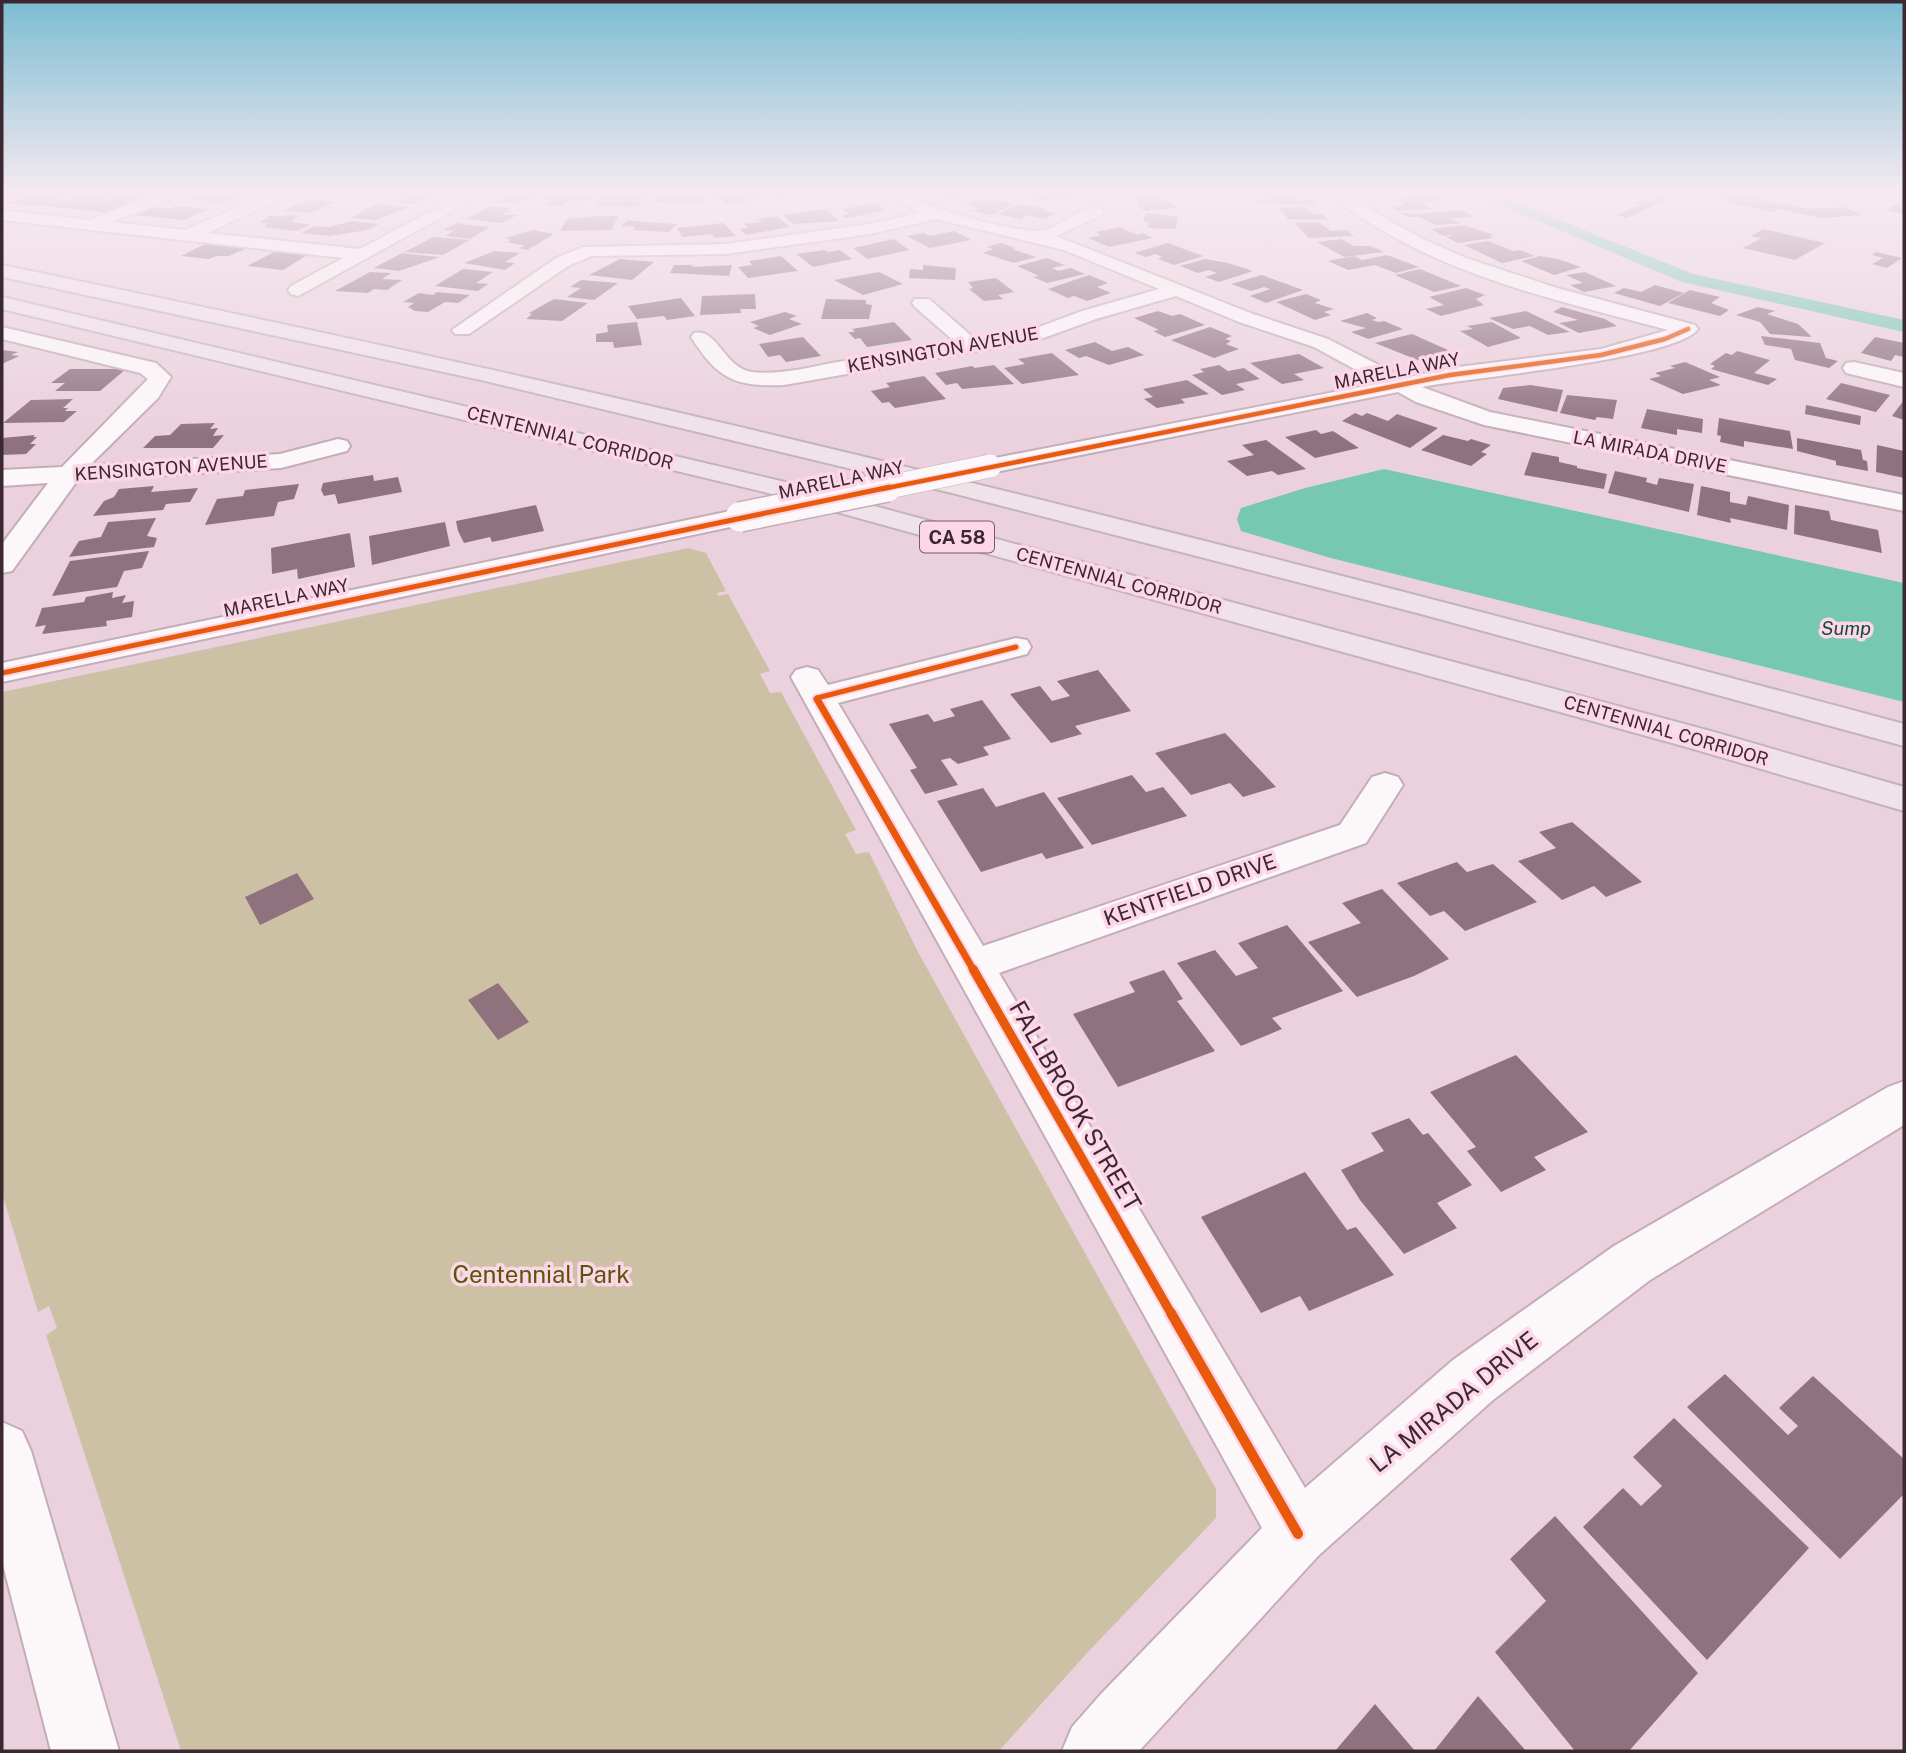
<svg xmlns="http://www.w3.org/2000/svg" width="1906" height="1753" font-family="'Public Sans',sans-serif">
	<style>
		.green { fill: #ccc1a5 }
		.water { fill: #77c8b0 }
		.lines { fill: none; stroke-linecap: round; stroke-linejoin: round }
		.canal { fill: #77c8b0; fill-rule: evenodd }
		.building { fill: #90727e }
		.minor-casing { stroke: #c3aeb8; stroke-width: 4 }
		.highway-casing { stroke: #c2b4bb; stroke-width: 4 }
		.minor { fill: #fcf8fa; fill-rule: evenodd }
		.highway { fill: #f0e2e9; fill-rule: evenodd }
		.minor-bridge-far1-casing { stroke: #c3aeb8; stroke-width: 24; stroke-linecap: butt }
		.minor-bridge-casing { stroke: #c3aeb8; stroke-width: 32; stroke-linecap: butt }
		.minor-bridge-far1 { stroke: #fcf8fa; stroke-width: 23 }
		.minor-bridge { stroke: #fcf8fa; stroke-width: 29 }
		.cycleway-far4-casing { stroke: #fdd6e8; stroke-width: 7 }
		.cycleway-far3-casing { stroke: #fdd6e8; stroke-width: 9 }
		.cycleway-far2-casing { stroke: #fdd6e8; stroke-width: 11 }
		.cycleway-far1-casing { stroke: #fdd6e8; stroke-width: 13 }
		.cycleway-casing { stroke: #fdd6e8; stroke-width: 15 }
		.cycleway-far4 { stroke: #e8590c; stroke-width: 4.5 }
		.cycleway-far3 { stroke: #e8590c; stroke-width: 5 }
		.cycleway-far2 { stroke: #e8590c; stroke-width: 7 }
		.cycleway-far1 { stroke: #e8590c; stroke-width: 9 }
		.cycleway { stroke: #e8590c; stroke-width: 10 }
		.labels { text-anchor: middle; stroke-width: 7; stroke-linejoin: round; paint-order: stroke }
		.far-street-label { font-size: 18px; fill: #3b2831; stroke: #fdd6e8 }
		.shield { fill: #fdd6e8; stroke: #755c68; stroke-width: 2 }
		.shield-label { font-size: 19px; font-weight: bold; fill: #3b2831 }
		.far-water-label { font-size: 19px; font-style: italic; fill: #154a3a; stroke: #fdd6e8 }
		.street-label { font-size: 21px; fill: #3b2831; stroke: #fdd6e8 }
		.near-street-label { font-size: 24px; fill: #3b2831; stroke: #fdd6e8 }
		.near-park-label { font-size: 24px; fill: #585707; stroke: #fdd6e8 }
	</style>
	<rect width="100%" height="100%" fill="#ebd1dd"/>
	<!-- green -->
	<path class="green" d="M688,548l18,5 20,38 -9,2 1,3 10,-2 42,77 -10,3 10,19 11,-1 75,138 -11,4 11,20 13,-2 49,100 298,537v29l-128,134 -89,99h-818l-135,-416 11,-7 -8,-22 -11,6 -36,-119v-501z"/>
	<!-- water -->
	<path class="water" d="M1384,469l520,114v119l-577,-145 -86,-26 -4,-12 4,-11 64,-20z"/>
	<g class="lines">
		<!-- canal -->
		<path class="canal" d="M1467,191h20l206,83 211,46v12l-222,-50z"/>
	</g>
	<!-- building -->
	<path class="building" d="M5,191h29l-32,11v-10z
		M43,191h27l-17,7 17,1 22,-8h31l-25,10h7l26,-10h29l-25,10 8,1 -28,11 -72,-7 11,-5 -14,5 -32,-3z
		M204,191h37l9,1 -27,11 -36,-4z
		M324,191h34l-2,1 4,1 -9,4 -37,-1z
		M390,191h53l-31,13 -16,-2 9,-4 -22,-4z
		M505,191h34l-7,4 5,1 -6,3 -21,4 -16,-1 12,-7 -7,-1z
		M553,191l18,1 -3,2 27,2 -10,5 -13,-1 -10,6 -18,-1 7,-4 -10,-3z
		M729,191h31l1,4 -2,1v2l-11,1 1,3 -24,2 -2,-4h-9l-3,-8z
		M772,191h36v2l-30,5z
		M928,191h43l5,4 -29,4z
		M1065,191l10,7 -31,2 -7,-1 -9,-7z
		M1085,191h45l2,5h-45z
		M1742,191l14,7 54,11 35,-2 18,8 -42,3 -43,-9 -6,3 -40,-9 -22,-10z
		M1277,193h15l7,7h13l5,5 -59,-2 -2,-3h14l-10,-6z
		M628,194h18l-6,11 -6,2 -37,-1 4,-8 25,-1z
		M707,194l-4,9 -50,-1 2,-5z
		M1159,195l18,13 -32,3 -9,-5 4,-1 -7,-8z
		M1440,196l6,4 -25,2 10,7 -34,2 -6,-5h14l-10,-7z
		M1659,197l10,2 -42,19 -10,-3 24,-10 -6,-2 9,-4 7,2z
		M309,198l27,4 -26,11 -27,-2z
		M978,199h12l24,5 -22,11 -21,-4 8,-2 -14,-5z
		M1904,200v14l-18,-4z
		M876,203l9,6 -5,1 3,1 -36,7 -5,-2 8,-2 -8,-5z
		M375,204l36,3 -36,13 -24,-2z
		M1021,204l26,5 -3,2 12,2 -11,6 -18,-4 -7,4 -22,-5z
		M176,206l33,3 -25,11 -50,-5 19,-8 16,2z
		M490,206l22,2 -11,7h16l-14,8 -37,-4z
		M1304,207l9,8 9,-1 7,6 -41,-1 -10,-11z
		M826,209l13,12 -45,3 -11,-9z
		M1463,210l11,7 -24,1 9,6h-12l-11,1 -17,-8h-12l-7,-5 17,2z
		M1146,213l32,4 -3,12 -27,-1 1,-6 -6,-1z
		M298,215l-7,7 20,3 -16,6 -31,-4 5,-4h-9l9,-7z
		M598,216h20l-6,14 -52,1 7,-12z
		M777,216l13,11 -44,8 -6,-6 8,-1 -4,-4 17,-2 -3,-3z
		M628,220l15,2 34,2 -8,8 -36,-2 2,-3 -14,-1z
		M352,221l27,3 -12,6 -37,6 -29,-3 14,-7 14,1z
		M1318,222l13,9 15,-1 8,6 -45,2 -15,-15z
		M457,223l11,2 22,2 -20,12 -25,-3 9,-5 -11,-1z
		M723,223l13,13 -22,2 -2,-4 -29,3 -6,-9z
		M1464,225l30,10 -5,1 4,2 -35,5 -12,-6 7,-1 -2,-1 -7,1 -13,-7z
		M1120,227l17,8 5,-2 11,5 -44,9 -21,-9 13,-3 -5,-3z
		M1763,229l62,14 -30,17 -52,-12 19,-10 -11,-2z
		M533,230l21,4 -27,16 -8,-2 6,-2 -18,-4 4,-2 -6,-2z
		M954,231l17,9 -41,8 -23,-12 17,-3 6,3z
		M433,237l37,3 -27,15 -38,-3z
		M894,239l15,11 -42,9 -14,-11z
		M1341,239l13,7h17l13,6 -40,5 -27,-15z
		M1488,241l25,10 7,-1 15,6 -33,7 -38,-18z
		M1001,243l15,5 -4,1 24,8 -22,6 -31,-10 10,-4 -6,-2z
		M1168,243l35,13 -29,9 -16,-6 4,-2 -7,-3 -9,3 -12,-4z
		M205,244l42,4 -18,8h-13l-7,3 -28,-3z
		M824,250l4,2 12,-2 12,9 -39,8 -17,-13z
		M276,251l33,3 -26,16 -36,-4z
		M495,251l25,2 -15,9 10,1 -10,7 -41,-7z
		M1876,252l26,6 -15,10 -15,-4 11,-6 -11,-3z
		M402,253l17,2 21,2 -41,14 -25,-3z
		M1387,255l32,12 -23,6 -21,-8 -27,5 -20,-9 26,-5 8,4z
		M781,256l17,15 -50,7 -10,-11 14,-2 -3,-4z
		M1540,256l18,3 23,8 -27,8 -33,-14z
		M1047,258l18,7 -13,3 6,3 13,-3 14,6 -38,9 -14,-6 6,-1 -22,-10z
		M620,259l34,3 -22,18 -43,-5z
		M1205,259l23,4 25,8 -34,11 -14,-5 12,-4 -8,-3 -11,3 -18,-7z
		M674,265h19l-1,2 40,-2 -3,11 -59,-3z
		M923,265l33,3 -1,12 -46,-2 1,-9 13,1z
		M463,269l30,3 -17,11 12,1 -10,7 -43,-5z
		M1420,269l41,17 -27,6 -39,-17z
		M370,272l21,1 -9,6 20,1 -15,10 -13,-1 -6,4 -33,-2z
		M879,272l24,12 -40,11 -29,-15z
		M1585,272l31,14 -32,6 -14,-7 13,-2 -17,-8z
		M1089,275l19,8 -11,4 14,6 -24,8 -13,-5 -6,2 -20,-9z
		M1262,275l41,15 -37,13 -16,-7 20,-7 -6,-2 -13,4 -20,-7z
		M996,278l18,14 -16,3 5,4 -19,2 -15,-12 4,-1 -5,-6z
		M581,280l37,3 -24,17 -27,-3 14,-9 -11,-1z
		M1655,285l29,8 -24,13 -46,-13 10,-5 17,4z
		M1466,288l19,7 -9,4 8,6 -43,11 -15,-7 18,-4 -15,-8z
		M1690,290l30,7 -9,6 18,7 -9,6 -52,-13z
		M437,292l33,3 -12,8 -13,-1 -17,10 -13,-1 -7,-4 6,-4 -11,-1 16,-9 14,2z
		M755,294l1,15h-16l1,4 -41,2 2,-19z
		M1306,294l15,6 -6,3 19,6 -10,3 7,3 -16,5 -39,-18z
		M681,298l14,18 -28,4 -3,-4 -27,3 -9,-13z
		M554,299l34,4 -26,18 -36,-2 6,-5 -3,-1z
		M826,299l40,1v4l6,1 -3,14h-48z
		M1562,307l43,12 12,7 -38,7 -20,-10 19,-3 -25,-8z
		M1758,307l17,4 -8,3 31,10 14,13 -42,-3 -10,-12 -24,-7z
		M1158,311l14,5 8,-2 25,11 -40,12 -12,-6 6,-1 -25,-12z
		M1526,311l44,21 -22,3 -18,-9 -17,3 -24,-11z
		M785,312l12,4 -8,3 13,5 -32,11 -17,-7 6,-2 -9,-4z
		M1367,313l10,5 -5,2 7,2 5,-1 19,8 -35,10 -17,-7 15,-4 -26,-7z
		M637,322l5,23 -28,3 -1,-6h-17v-8l12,-2 -1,-7z
		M894,322l18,18 -45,7 -7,-9 -5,1 -7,-7h7l-3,-3z
		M1492,322l29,16 -33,9 -28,-16 13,-2 -6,-3z
		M1210,327l22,9 -7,3 6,2 -5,3 13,5 -25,9 -43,-18z
		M1412,334l45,20 -32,9 -50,-20z
		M1761,336l59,7 6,15 12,3 -9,7 -34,-8 -4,-11 -26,-4z
		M803,337l18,19 -35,6 -6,-7 -12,2 -9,-13z
		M1875,337l29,6v14l-9,-2 -4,6 -30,-8z
		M1095,342l17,9 16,-4 16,8 -35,10 -23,-9 -7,2 -14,-8z
		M2,350l16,2 -7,3 8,1 -17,8z
		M1737,351l33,9 -16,13 23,6 -9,6 -57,-16 4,-3 -5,-2 16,-11 6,2z
		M1052,353l27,22 -57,9 -18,-16 21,-4 -7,-5z
		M1299,354l25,14 -30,6 10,6 -22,4 -32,-21z
		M1685,362l35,15 -11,3 12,5 -38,9 -34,-15 12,-3 -6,-3 20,-5 -5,-2z
		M994,365l20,19 -52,5 -5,-6 -11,2 -11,-12 37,-7 3,2z
		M1219,365l9,6 16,-3 16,11 -24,5 9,6 -23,5 -30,-20 12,-3 -4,-3z
		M70,369h56l-26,22h-45l10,-8h-14z
		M924,376l22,23 -51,9 -6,-6 -7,1 -11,-12 19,-4 -4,-4z
		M1187,380l22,14 -28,5 4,4 -28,5 -13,-9 9,-2 -10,-8z
		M1841,383l49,12 -14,17 -50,-13z
		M1530,385l33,5 -6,22 -59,-13 5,-11z
		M1567,395l50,5 -4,19 -16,-2 -2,3 -35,-7z
		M73,399l-10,9h5l-3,3h12l-13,11 -61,1 28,-23z
		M1904,400v20l-12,-4z
		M1806,405l55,11 -1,9 -55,-11z
		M1647,409l56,10 -1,14 -25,-4v6l-36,-7z
		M1355,413l7,3 5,-3 21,8 9,-7 41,14 -28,20 -68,-27z
		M1719,418l71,13 3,18 -49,-8v6l-24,-5 1,-6 -4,-1z
		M215,423l-5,6 8,-1 -5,8 11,-1 -11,13h-70l12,-12 15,-1 11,-11z
		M1316,430l5,4 12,-3 26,17 -44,10 -30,-21z
		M35,435l-2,2h4l-7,7h6l-10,10 -24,1v-17z
		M1443,435l25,6 3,-2 20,6 -10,7 6,2 -16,12 -50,-16z
		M1797,438l64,12 2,10 4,1 1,10 -32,-6v-4l-39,-10z
		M1266,440l40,29 -28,6 -6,-4 -25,5 -20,-15 27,-6 -12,-10z
		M1877,445l27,6v27l-28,-6z
		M1532,452l27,5v5l18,4v2l30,6 -3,15 -80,-14z
		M1615,471l32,7 -1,4 11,3 2,-7 35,6 -5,28 -81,-19z
		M373,475l1,6 24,-4 4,15 -64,12 -3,-10 -11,2 -3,-6 2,-7z
		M299,484l-5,15 -16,3 -4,14 -69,9 12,-26 26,-3 2,-6z
		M154,486l-3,6 47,-4 -8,14 -24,2 -3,6 -70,6 11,-15 10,-4 5,-8z
		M1701,486l29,6v10l16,3 2,-9 41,9 -2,25 -57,-12 1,5 -34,-8z
		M536,505l8,26 -52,11 -2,-5 -26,6 -6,-12 -2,-10z
		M1795,505l34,6 2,9 47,10 4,23 -88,-19z
		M156,518l-9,18 10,2 -3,9 -85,10 10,-16 22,-4 7,-15z
		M445,522l5,24 -78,19 -3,-29z
		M350,533l5,34 -57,12 -1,-10 -25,5 -1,-26z
		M149,551l-7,17 -18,3 -7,16 -65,9 18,-35z
		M113,592l-1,6 14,-3 -4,8 12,-2 -2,16 -26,4 1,5 -65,8 4,-9 -11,2 7,-19 42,-6 2,-5z
		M1098,670l33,41 -56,15 7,8 -31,9 -41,-49 30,-8 12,15 18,-5 -13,-15z
		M982,700l29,39 -28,8 6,8 -31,9 -8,-6 -9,2 17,25 -33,9 -15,-24 7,-2 -28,-44 39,-10 6,8 21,-6 -5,-7z
		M1225,733l51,54 -33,10 -13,-14 -39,12 -36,-42z
		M1132,775l14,17 17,-5 24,29 -95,29 -35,-47z
		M983,788l13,19 48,-15 40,56 -38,11 -4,-6 -61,19 -44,-71z
		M1572,822l70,60 -36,15 -12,-11 -32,14 -44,-39 38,-13 -17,-16z
		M1457,862l10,10 26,-8 44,38 -72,29 -21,-20 -14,5 -33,-33z
		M297,873l17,26 -54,26 -15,-28z
		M1382,889l67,70 -35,17 -57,21 -49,-55 53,-19 -19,-20z
		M1287,925l56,66 -71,27 10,11 -41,17 -64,-83 38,-13 21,26 22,-8 -20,-25z
		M1164,970l19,29 -6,2 38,50 -97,36 -45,-73 62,-22 -6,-10z
		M498,983l31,39 -31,18 -30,-40z
		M1516,1055l72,77 -54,25 12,13 -45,22 -34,-41 9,-4 -46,-55z
		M1409,1118l14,17 5,-2 44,52 -35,18 20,25 -53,26 -44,-54 -19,-30 43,-19 -13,-18z
		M1305,1172l42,58 9,-3 38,48 -85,36 -9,-15 -39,17 -60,-96z
		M1725,1374l63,61 10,-9 -19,-18 34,-32 91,83v35l-64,65 -153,-152z
		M1674,1418l135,130 -102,112 -124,-133 40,-39 18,18 21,-20 -29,-29z
		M1555,1516l143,157 -69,78h-54l-80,-99 51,-51 -36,-42z
		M1478,1696l48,55h-92z
		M1375,1704l40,47h-80z"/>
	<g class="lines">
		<defs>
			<path id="minor" d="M163,191h23l-2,3 -72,28 73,8 90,-39h22l-89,42 152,16 109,-58h20l-191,105 -7,-2 -3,-4 3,-4 52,-28 -341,-38v-10l87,10z
				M883,191c25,0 25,7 46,14 28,10 78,25 107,26 22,1 43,-28 66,-22l2,3 -2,3 -46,21 197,78 75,25 76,39 46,-10 151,-19 67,-19c-96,-26 -195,-47 -283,-98 -18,-11 -42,-24 -56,-41h18l34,25 42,23 43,19 91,30 138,37 3,4c-21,30 -230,49 -276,58l68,25 414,83v16l-420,-86 -68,-23 -18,-10 -408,81 -9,-2 -3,-5 3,-5 9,-2 390,-76 -66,-36 -75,-25 -63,-26 -80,23 -61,22 -251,44c-50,2 -66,-6 -93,-48l3,-4c23,-6 30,35 58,39 27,3 54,-4 80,-9 41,-7 82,-14 123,-21l-40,-35 -3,-4 3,-4h14l46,40 56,-9 51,-19 77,-22 -95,-39 -128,-31 -66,15 -144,20 -134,2 -24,10 -99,68h-14l-3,-4 104,-72 27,-11 143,-3 144,-20 49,-11z
				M1770,191h16l-6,9 -6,2 -8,-5z
				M2,327l154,36 15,14 -13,21 -68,67 190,-11 58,-15 9,2 3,5 -3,5 -66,17 -204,13 -65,90 -10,2v-29l46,-61 -46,3v-16l60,-3 86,-88 -8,-6 -138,-34z
				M1854,362l50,11v14l-58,-14 -3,-5 3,-5z
				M740,509l9,2 4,6 -4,6 -747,159v-19z
				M1016,638l11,2 4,7 -4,7 -189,49 145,243 357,-121 32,-48 13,-4 13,4 5,8 -37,58 -367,130 306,515 148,-128 161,-114 274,-159 16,-6v44l-254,155 -157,120 -174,155 -180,196h-77l10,-24 29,-33 161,-166 -471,-851 5,-7 11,-3 11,3 10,15z
				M2,1422l20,9 9,20 88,300h-68l-49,-190z"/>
			<path id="highway" d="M2,265c241,50 481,101 721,158 395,93 789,196 1181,301v22l-483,-132 -469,-121 -471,-113 -479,-103z
				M2,297l783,185 929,250 190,55v24l-214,-63 -922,-255 -766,-184z"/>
		</defs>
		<!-- minor casing -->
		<use href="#minor" class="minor-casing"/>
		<!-- highway casing -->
		<use href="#highway" class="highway-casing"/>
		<!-- minor -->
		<use href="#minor" class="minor"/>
		<!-- highway -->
		<use href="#highway" class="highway"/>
		<defs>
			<path id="minor-bridge-far1" d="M879,489l111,-23"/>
			<path id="minor-bridge" d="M740,517l147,-30"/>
		</defs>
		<!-- minor-bridge-far1 casing -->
		<use href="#minor-bridge-far1" class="minor-bridge-far1-casing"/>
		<!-- minor-bridge casing -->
		<use href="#minor-bridge" class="minor-bridge-casing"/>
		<!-- minor-bridge-far1 -->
		<use href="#minor-bridge-far1" class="minor-bridge-far1"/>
		<!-- minor-bridge -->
		<use href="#minor-bridge" class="minor-bridge"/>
		<defs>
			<path id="cycleway-far4" d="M882,489l568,-114 151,-20 64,-16 23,-10"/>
			<path id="cycleway-far3" d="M2,673l888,-186
				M818,701l-1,-3 199,-51"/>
			<path id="cycleway-far2" d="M817,699l157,272"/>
			<path id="cycleway-far1" d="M973,969l199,346"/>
			<path id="cycleway" d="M1171,1313l127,221"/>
		</defs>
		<!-- cycleway-far4 casing -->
		<use href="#cycleway-far4" class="cycleway-far4-casing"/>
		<!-- cycleway-far3 casing -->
		<use href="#cycleway-far3" class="cycleway-far3-casing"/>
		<!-- cycleway-far2 casing -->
		<use href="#cycleway-far2" class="cycleway-far2-casing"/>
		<!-- cycleway-far1 casing -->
		<use href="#cycleway-far1" class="cycleway-far1-casing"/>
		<!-- cycleway casing -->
		<use href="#cycleway" class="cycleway-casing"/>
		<!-- cycleway-far4 -->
		<use href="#cycleway-far4" class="cycleway-far4"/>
		<!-- cycleway-far3 -->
		<use href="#cycleway-far3" class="cycleway-far3"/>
		<!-- cycleway-far2 -->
		<use href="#cycleway-far2" class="cycleway-far2"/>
		<!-- cycleway-far1 -->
		<use href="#cycleway-far1" class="cycleway-far1"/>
		<!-- cycleway -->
		<use href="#cycleway" class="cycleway"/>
	</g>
	<!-- sky -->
	<linearGradient id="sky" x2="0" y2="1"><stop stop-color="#7bbcd2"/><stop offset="0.44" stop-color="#f6eaf0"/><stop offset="1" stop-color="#f6eaf0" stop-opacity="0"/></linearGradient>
	<rect width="1906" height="436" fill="url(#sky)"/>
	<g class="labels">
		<!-- far-street labels -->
		<g class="far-street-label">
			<text transform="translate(943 350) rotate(-10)" y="6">KENSINGTON AVENUE</text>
			<text transform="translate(1397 371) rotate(-11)" y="6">MARELLA WAY</text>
			<text transform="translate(570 438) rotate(14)" y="6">CENTENNIAL CORRIDOR</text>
			<text transform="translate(1650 452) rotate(11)" y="6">LA MIRADA DRIVE</text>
			<text transform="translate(171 468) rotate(-4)" y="6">KENSINGTON AVENUE</text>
			<text transform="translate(841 480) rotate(-12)" y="6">MARELLA WAY</text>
			<text transform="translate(1119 581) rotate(15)" y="6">CENTENNIAL CORRIDOR</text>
			<text transform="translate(286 598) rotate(-12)" y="6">MARELLA WAY</text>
			<text transform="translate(1666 731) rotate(16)" y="6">CENTENNIAL CORRIDOR</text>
		</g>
		<!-- shield labels -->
		<rect class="shield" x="920" y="521.5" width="74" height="31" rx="5"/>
		<g class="shield-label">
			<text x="957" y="544">CA 58</text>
		</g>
		<!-- far-water labels -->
		<g class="far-water-label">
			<text x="1846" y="635">Sump</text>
		</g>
		<!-- street labels -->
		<g class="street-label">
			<text transform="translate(1190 890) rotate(-19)" y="7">KENTFIELD DRIVE</text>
		</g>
		<!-- near-street labels -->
		<g class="near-street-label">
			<text transform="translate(1075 1106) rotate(60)" y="8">FALLBROOK STREET</text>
			<text transform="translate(1454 1402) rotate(-39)" y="8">LA MIRADA DRIVE</text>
		</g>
		<!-- near-park labels -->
		<g class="near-park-label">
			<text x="541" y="1283">Centennial Park</text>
		</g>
	</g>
	<!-- border -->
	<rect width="1906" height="1753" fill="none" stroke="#3b2831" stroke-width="7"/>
</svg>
